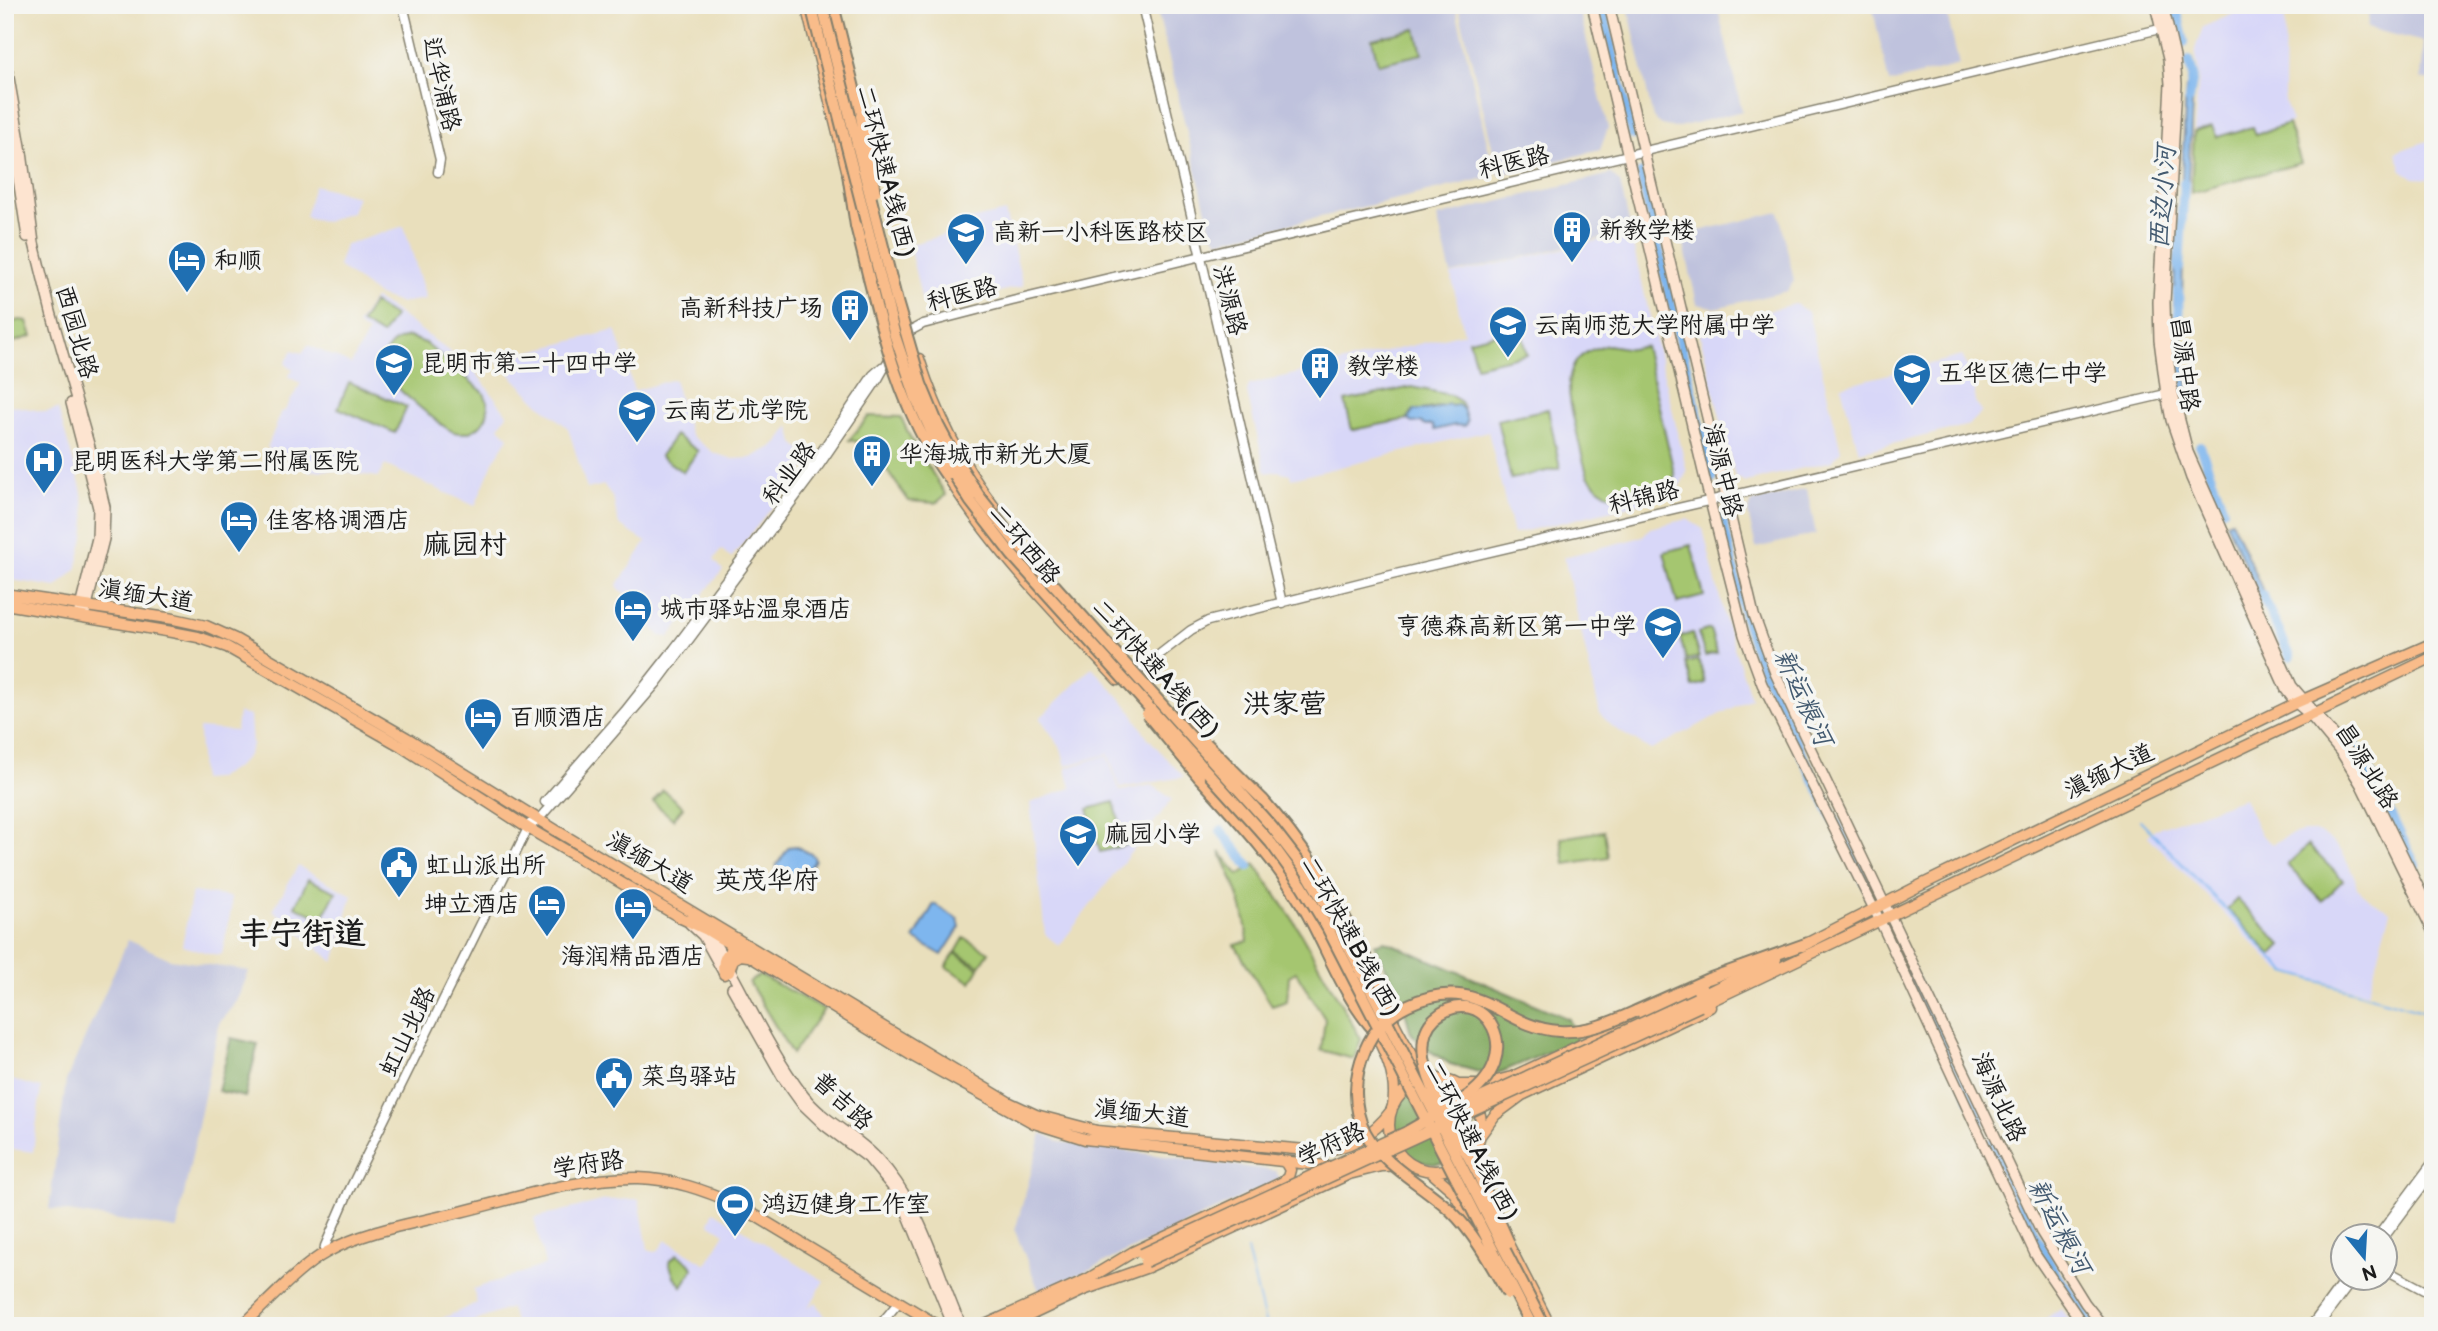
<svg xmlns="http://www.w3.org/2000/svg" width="2438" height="1331" font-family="'Balsamiq Sans','LXGW WenKai TC',sans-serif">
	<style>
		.built { fill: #d8d7f8 }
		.industrial { fill: #bfc2dd }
		.green { fill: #a5c66f; stroke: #607146; stroke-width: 2 }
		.forest { fill: #84ab62; stroke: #50643f; stroke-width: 2 }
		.water { fill: #7eb6ee; stroke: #4d6985; stroke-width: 2 }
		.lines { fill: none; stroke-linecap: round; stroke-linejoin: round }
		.stream { stroke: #7eb6ee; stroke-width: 2 }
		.river { stroke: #7eb6ee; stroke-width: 10 }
		.tertiary-casing { stroke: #827e6c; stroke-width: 11 }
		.secondary-casing { stroke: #827e6c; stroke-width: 12 }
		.primary-casing { stroke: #827e6c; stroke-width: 13 }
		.trunk-casing { stroke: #827e6c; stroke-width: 14 }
		.tertiary { stroke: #fff; stroke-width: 8 }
		.secondary { stroke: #fde4d0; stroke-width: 9 }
		.primary { stroke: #f9bc8a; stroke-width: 10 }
		.trunk { stroke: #f9bc8a; stroke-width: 10 }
		.primary-bridge-casing { stroke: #827e6c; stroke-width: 13; stroke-linecap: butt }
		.trunk-bridge-casing { stroke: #827e6c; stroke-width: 14; stroke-linecap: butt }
		.primary-bridge { stroke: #f9bc8a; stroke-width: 10 }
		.trunk-bridge { stroke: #f9bc8a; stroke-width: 10 }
		.labels { text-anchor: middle; stroke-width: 7; stroke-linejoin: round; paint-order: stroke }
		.street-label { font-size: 24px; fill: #1c1c1c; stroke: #f6f6f2 }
		.poi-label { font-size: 24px; fill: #1c1c1c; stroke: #f6f6f2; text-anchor: start }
		.water-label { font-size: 26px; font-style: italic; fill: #435a70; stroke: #f6f6f2 }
		.neighbourhood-label { font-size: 26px; fill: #1c1c1c; stroke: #f6f6f2 }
		.quarter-label { font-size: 28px; fill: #1c1c1c; stroke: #f6f6f2 }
		.district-label { font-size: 32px; font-weight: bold; fill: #1c1c1c; stroke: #f6f6f2 }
	</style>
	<rect width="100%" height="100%" fill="#f6f6f2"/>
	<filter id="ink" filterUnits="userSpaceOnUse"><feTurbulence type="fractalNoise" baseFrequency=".0143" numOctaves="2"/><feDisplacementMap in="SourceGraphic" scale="14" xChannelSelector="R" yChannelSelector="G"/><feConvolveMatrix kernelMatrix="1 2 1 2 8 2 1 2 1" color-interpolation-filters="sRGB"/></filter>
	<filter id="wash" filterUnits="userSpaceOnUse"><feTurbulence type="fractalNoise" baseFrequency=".00686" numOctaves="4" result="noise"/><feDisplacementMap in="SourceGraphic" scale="28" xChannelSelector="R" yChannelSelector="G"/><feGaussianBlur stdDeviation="1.57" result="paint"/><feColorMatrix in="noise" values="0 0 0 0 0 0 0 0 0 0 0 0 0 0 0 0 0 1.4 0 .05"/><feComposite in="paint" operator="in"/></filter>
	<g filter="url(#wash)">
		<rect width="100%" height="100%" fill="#e9dfbc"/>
		<!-- built -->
		<path class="built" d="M2254,5h31l-1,94 8,23 -37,13 -3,-8 -36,10 -4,-10 -18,5 5,-57 -4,-26 8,-22z
			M2433,139v40l-19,-1 -12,-8 -6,-18z
			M314,185l43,11 -5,16 -27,10 -20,-5z
			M1005,212l18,74 -92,22 -9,-7 -13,-56 55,-16 3,-2 -1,-6z
			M404,226l22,73 -26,4 -21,-7 -41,-30 7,-21z
			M1630,233l57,239 -12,23 -162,39 -25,-103 -197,48 -1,-5 -12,-3 -12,2 -19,-81 2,-7 215,-52 -13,-58z
			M374,298l21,13 79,59 33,44 -8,13 10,10 -16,25 -18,44 -90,-41 -7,12 -44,-7 -25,1 -42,-23 15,-37 2,1 17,-29 -13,-6 5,-8 -8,-5 7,-14 10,3 6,-8 43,19 17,-31 -11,-8z
			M1795,304l13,8 33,139 -9,10 -86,21 -11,-5 -35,-141 3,-10z
			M616,330l18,61 40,-12 16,56 24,18 18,6 19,-1 25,-13 14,-19 4,17 18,16 -81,99 -10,-9 -7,11 9,10 -54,67 -9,-1 -43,-50 29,-44 -27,-17 -6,-27 -9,-13 -17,4 -19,-61 -31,-26 -41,-42z
			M1962,356l13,24v22l7,10 -13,13 -110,27 -18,-66z
			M5,404l41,8 12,-3 23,79 5,32 -2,17 -8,33 -20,17 -51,-8z
			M1687,519l16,10 23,94 25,75 -100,52 -37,-22 -14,-14 -36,-157 78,-20 8,-9z
			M1092,667l36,40 20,31 36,39 -64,11 -12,-34 -42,12 -5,-18 -21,-30z
			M238,713l12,3 2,29 -4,10 -12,13 -21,11 -14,1 -2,-52 37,3z
			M1107,755l13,36 32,-6 20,14 -113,147 -14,-12 -15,-131 41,-15 -5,-20z
			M2244,798l16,36 12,10 20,-10 12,-3h11l11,5 16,16 13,26 2,10 14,12 20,11 -23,82 -89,-23 -132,-135 13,-8z
			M298,866l54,29 -18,67 -61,-52z
			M192,892l39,5v13l-9,44 -5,1 -35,-9z
			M5,1078l36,10 -8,64 -28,-4z
			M639,1199l9,50 9,3 9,-12 40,24 19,-31 -16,-10 5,-12 110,70 -12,21 -6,6 10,-6 15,24h-315l-6,-18 -48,18h-37l52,-23 -4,-14 72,-24 -11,-47 72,-18z
			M2061,1308l13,18h-39z"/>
		<!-- industrial -->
		<path class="industrial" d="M1159,5h296l40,171 -277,65 -7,-10 -54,-222z
			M1458,5h120l30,123 -8,22 -101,25z
			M1656,5h61l25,106 -67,17 -13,-3 -9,-7 -24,-107z
			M1872,5h73l14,60 -70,18z
			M2370,5h63v76l-12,-2 3,-37 -57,-14z
			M1611,174l9,9 11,48 -180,43 -14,-57z
			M1779,212l15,69 -7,10 -72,17 -18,-4 -15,-69z
			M1807,489l9,45 -60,14 -8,-35 4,-11z
			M128,940l42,19 79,12 -12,30 -18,22 -42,206 -128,-20 17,-128z
			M1042,1133l18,9 216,29 4,8 -240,114 -25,-62z"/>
		<!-- green -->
		<path class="green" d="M1416,29l6,25 -44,10 -6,-25z
			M2288,124l13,39 -110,30 3,-61 18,-5 5,10 35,-10 3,8z
			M373,303l21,13 -12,19 -21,-12z
			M19,320l8,1 5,15 -27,9v-20z
			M1521,328l6,26 -51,12 -7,-26z
			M409,337l16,6 58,49c6,9 7,21 0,30 -6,9 -18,13 -29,10 -10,-3 -62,-47 -67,-56 -12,-18 4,-37 22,-39z
			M1608,345l24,4 13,-3 30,131c-13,3 -17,10 -29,16 -22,12 -45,3 -58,-17 -5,-14 -8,-29 -11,-43 -9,-38 -21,-79 31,-88z
			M349,382l58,25 -12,26 -57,-25z
			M1412,387l38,8 11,7 2,7c-11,-8 -37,1 -52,3l-3,7 -56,11 -7,-29z
			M1548,409l12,59 -49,11 -14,-59z
			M869,416l32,1 9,20 36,58 -10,8 -27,-2 -41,-57 -19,-4z
			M675,435l23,16 -15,21 -23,-16z
			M1691,545l13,51 -27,7 -13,-51z
			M1710,629l7,24 -12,3 -7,-23z
			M1692,633l7,24 -13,3 -6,-23z
			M1699,660l6,23 -12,4 -7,-24z
			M663,790l20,17 -10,12 -20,-17z
			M1114,802l12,43 -26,7 -12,-43z
			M1604,831l4,26 -43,7 -4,-26z
			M2308,845l35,35 -21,21 -35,-36z
			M1220,852l19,23 16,-11 37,54 69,121 -7,20 -33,-9 4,-31 -29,-47 -7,4 -2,25 -15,5 -37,-61 13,-4c-3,-33 -14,-60 -28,-89z
			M308,879l28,13 -14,27 -27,-13z
			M2237,899l45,46 -10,10 -45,-46z
			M964,938l25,14 -9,14 -24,-14z
			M955,953l24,15 -8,14 -25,-15z
			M760,975l64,34 -32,45 -43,-72z
			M677,1254l14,10 2,5 -11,17 -8,-9 -5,-15z"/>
		<!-- forest -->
		<path class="forest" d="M1385,941l184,78 8,21 -76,32 -15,2 -36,-10 -26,-17 -13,-14 -10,-36 -27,-53z
			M231,1038l27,6 -13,53 -27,-6z
			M1394 1124a40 40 0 1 1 80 0a40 40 0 1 1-80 0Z"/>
		<!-- water -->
		<path class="water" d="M2186,88h7l-6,108 -6,1z
			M2175,255l8,1 -1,49h-8z
			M2174,319h8v26l7,47 -6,2 -5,-27z
			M1448,404l3,2 7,-1 5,4 4,12 -2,5 -10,-1 -20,5 -3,-5h-7l-4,-3 -9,1 -4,-4 6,-9h19z
			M2231,520l39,87 -5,2 -39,-87z
			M795,846l18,9 2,5 -16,25 -22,-14 -1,-5 13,-19z
			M934,904l24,15 2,8 -18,28 -28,-16z"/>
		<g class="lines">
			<!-- stream -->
			<path class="stream" d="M2140,820l146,152 147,42
				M1247,1250l19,76"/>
			<!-- river -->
			<path class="river" d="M1602,5l30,130
				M2175,5l9,37
				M2189,61l4,14 -4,25
				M1641,174l71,304
				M2179,268l5,-85
				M2178,291l1,40
				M2200,446l23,63
				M1722,518c11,47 19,95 37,140 31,78 71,152 108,227
				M2262,595l28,61
				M2348,735l20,33 47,97
				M1221,831l28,35
				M2428,894l5,9
				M1895,941l86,180
				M1992,1143l43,92 21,40 39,51"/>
		</g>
	</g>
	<g filter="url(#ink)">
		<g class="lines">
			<defs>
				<path id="tertiary" d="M403,5l37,155 -2,12
					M1142,5l140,598
					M905,338l5,-7 13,-7 89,-23 1152,-273
					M1138,671l53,-41 17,-9 175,-44 787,-184
					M545,802l80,-91 49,-62 141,-188 58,-86 9,-8
					M528,828l10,-8 118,-136 164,-220 58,-85 14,-25
					M2378,1236l55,-74
					M2385,1236l48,-64
					M324,1253l1,-7 23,-53 182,-369
					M2386,1270l47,25
					M879,1326l19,-23
					M2311,1326l35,-48
					M2318,1326l36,-48"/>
				<path id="secondary" d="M1592,5l118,496 34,134 18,49 118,237 155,333 49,72
					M1609,5l145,610 21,58 21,45 245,514 44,71 18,23
					M2155,5l13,54 2,25 -12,218 1,38 7,54 5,26 20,58 95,212 10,13 13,11 33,40 19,31 72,147
					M2163,5l12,52 2,27 -12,218 1,38 7,53 15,59 104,234 55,64 20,31 66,136
					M5,55l17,97 12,91 17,69 42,146 12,49 -1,32 -20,78
					M5,94l22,143
					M71,403l27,105 -1,30 -18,73
					M690,924l13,12 20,36
					M707,930c34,54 58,115 97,166 20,26 51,38 73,62 41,42 57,103 79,156l7,12
					M732,988l51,90 18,25 24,23 43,32 29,35 10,20 46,113"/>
				<path id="primary" d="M806,5l44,177
					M828,5l31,126
					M863,234l28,107
					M919,359c17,53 41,103 75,148
					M943,468c46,79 113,145 175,212
					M5,594l169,25 32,7 29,13 172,99 150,93 453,272 26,12 61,16 220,20c30,-2 56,-15 74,-40
					M5,604l167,28 26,5 29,10 174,99 127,82 153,90 26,12 204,125 123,68 51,16 251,28
					M1180,717l30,33
					M1315,917l50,95
					M1802,946l117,-60 377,-183 137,-60
					M729,972l4,-13 7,-4 8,1
					M724,974c-3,-13 2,-24 16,-28
					M1696,998l80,-39
					M1700,1006l733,-349
					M1389,1013c12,23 25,54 49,66
					M1372,1026c12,24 26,51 21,79
					M1389 1125a46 46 0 1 1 92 0a46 46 0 1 1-92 0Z
					M1458,1085h23l31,-8 190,-88
					M1479,1137l16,-22 27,-20 188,-88
					M1351,1167h25
					M1430,1171l23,20 27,45
					M1504,1236l46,90
					M1083,1282l50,-30 150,-70 5,-5 2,-7 -4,-7 -6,-3
					M1086,1289l62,-22 201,-93 32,-8 31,-1
					M242,1326c24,-22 57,-59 85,-74 39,-22 89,-29 133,-40 57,-14 118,-35 178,-34 35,1 66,12 98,26l203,122
					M983,1326l105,-47
					M1007,1326l85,-40"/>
				<path id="trunk" d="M833,5l28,111
					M848,174l8,52
					M1199,777c38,42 76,82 105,131 23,40 39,88 70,122
					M1263,800c41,46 72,96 99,150 12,23 24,45 31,70
					M1636,1011l72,-32 100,-36"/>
			</defs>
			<!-- tertiary casing -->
			<use href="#tertiary" class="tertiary-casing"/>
			<!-- secondary casing -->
			<use href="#secondary" class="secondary-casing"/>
			<!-- primary casing -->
			<use href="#primary" class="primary-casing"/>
			<!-- trunk casing -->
			<use href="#trunk" class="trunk-casing"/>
			<!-- tertiary -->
			<use href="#tertiary" class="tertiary"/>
			<!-- secondary -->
			<use href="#secondary" class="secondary"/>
			<!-- primary -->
			<use href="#primary" class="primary"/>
			<!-- trunk -->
			<use href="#trunk" class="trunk"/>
			<defs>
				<path id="primary-bridge" d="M1446,1114l250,-116
					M1142,1254l271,-125
					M1145,1262l555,-256"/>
				<path id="trunk-bridge" d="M811,5l84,331 21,62 27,59 28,45 41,53 259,288 31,43 26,43 204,397
					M822,5l75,297 24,82 17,41 19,36 22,35 34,43 259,288 34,44 31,53 207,402
					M861,116l14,76
					M856,226c22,86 38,175 90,249
					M1147,714l52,63
					M1206,743l57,57
					M1408,1131l54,-31c71,-44 20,-122 -27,-82 -11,10 -13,25 -11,40 5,35 37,83 54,116l31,69
					M1508,1294c-17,-29 -33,-60 -57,-83 -28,-27 -67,-44 -86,-79 -13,-26 -11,-56 0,-82 8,-20 24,-36 43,-45 72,-33 92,22 151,26 27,2 53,-9 77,-20"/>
			</defs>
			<!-- primary-bridge casing -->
			<use href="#primary-bridge" class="primary-bridge-casing"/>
			<!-- trunk-bridge casing -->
			<use href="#trunk-bridge" class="trunk-bridge-casing"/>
			<!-- primary-bridge -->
			<use href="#primary-bridge" class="primary-bridge"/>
			<!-- trunk-bridge -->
			<use href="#trunk-bridge" class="trunk-bridge"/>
		</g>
	</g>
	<!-- icons -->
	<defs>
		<symbol id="building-pin" viewBox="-11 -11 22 30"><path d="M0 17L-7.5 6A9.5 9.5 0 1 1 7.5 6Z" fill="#1f6fb2" stroke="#f6f6f2"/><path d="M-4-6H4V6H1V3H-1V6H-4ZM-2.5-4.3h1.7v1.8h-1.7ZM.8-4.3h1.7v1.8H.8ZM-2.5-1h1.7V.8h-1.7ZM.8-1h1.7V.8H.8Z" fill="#fff"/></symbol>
		<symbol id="school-pin" viewBox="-11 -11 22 30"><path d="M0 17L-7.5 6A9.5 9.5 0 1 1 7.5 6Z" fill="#1f6fb2" stroke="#f6f6f2"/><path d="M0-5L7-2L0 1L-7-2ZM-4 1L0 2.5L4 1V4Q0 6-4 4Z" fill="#fff"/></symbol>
		<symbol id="hotel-pin" viewBox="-11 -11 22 30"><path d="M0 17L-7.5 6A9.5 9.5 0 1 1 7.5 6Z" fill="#1f6fb2" stroke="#f6f6f2"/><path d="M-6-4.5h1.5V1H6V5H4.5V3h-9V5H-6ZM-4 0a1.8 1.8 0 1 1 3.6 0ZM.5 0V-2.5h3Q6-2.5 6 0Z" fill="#fff"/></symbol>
		<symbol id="university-pin" viewBox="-11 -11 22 30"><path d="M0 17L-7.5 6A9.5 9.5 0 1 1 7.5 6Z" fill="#1f6fb2" stroke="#f6f6f2"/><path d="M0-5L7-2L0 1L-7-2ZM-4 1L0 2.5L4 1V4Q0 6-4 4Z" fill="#fff"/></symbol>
		<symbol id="hospital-pin" viewBox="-11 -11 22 30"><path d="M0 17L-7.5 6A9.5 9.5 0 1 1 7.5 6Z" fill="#1f6fb2" stroke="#f6f6f2"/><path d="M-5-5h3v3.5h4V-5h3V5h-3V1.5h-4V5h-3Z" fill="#fff"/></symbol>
		<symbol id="civic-pin" viewBox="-11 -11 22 30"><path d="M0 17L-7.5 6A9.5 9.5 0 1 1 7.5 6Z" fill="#1f6fb2" stroke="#f6f6f2"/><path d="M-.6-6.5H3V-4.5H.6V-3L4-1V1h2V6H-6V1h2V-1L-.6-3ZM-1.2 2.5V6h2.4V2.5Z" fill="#fff"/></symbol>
		<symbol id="stadium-pin" viewBox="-11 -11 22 30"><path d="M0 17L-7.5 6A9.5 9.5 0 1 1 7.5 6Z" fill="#1f6fb2" stroke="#f6f6f2"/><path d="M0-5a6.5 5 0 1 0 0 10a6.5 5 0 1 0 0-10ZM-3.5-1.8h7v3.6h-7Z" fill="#fff"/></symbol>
	</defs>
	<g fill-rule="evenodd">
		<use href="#building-pin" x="1550" y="208" width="44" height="60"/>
		<use href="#school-pin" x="944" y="210" width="44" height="60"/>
		<use href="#hotel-pin" x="165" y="238" width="44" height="60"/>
		<use href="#building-pin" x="828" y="286" width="44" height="60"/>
		<use href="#school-pin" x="1486" y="303" width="44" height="60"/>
		<use href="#school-pin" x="372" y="341" width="44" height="60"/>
		<use href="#building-pin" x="1298" y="344" width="44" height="60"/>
		<use href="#school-pin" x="1890" y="351" width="44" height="60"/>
		<use href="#university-pin" x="615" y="388" width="44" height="60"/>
		<use href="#building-pin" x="850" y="432" width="44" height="60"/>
		<use href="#hospital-pin" x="22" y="439" width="44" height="60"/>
		<use href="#hotel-pin" x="217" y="498" width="44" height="60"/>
		<use href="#hotel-pin" x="611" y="587" width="44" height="60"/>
		<use href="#school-pin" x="1641" y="604" width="44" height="60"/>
		<use href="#hotel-pin" x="461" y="695" width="44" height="60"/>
		<use href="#school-pin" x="1056" y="812" width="44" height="60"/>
		<use href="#civic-pin" x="377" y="843" width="44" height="60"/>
		<use href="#hotel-pin" x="525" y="882" width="44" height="60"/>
		<use href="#hotel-pin" x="611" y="885" width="44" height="60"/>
		<use href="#civic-pin" x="592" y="1054" width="44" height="60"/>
		<use href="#stadium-pin" x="713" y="1182" width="44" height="60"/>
	</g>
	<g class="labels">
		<!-- street labels -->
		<g class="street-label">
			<text transform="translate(442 84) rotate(77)" y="8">近华浦路</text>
			<text transform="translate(1514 162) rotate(-13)" y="8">科医路</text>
			<text transform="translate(886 171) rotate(76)" y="8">二环快速A线(西)</text>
			<text transform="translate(962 294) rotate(-14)" y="8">科医路</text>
			<text transform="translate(1230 300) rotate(76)" y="8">洪源路</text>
			<text transform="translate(77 332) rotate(74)" y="8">西园北路</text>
			<text transform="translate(2185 364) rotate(83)" y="8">昌源中路</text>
			<text transform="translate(1723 470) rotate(76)" y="8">海源中路</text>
			<text transform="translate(789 473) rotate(-53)" y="8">科业路</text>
			<text transform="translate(1644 497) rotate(-14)" y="8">科锦路</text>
			<text transform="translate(1025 544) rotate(50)" y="8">二环西路</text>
			<text transform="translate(146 595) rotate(9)" y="8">滇缅大道</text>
			<text transform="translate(1156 668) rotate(48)" y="8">二环快速A线(西)</text>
			<text transform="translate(2367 766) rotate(58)" y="8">昌源北路</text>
			<text transform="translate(2109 771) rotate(-26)" y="8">滇缅大道</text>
			<text transform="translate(650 862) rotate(31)" y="8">滇缅大道</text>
			<text transform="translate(1351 936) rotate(61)" y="8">二环快速B线(西)</text>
			<text transform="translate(407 1031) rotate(-64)" y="8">虹山北路</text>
			<text transform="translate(1999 1097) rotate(65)" y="8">海源北路</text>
			<text transform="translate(843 1101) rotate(43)" y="8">普吉路</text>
			<text transform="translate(1142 1113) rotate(6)" y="8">滇缅大道</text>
			<text transform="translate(1472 1140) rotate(63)" y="8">二环快速A线(西)</text>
			<text transform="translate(1331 1144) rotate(-25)" y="8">学府路</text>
			<text transform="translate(588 1164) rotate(-8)" y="8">学府路</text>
		</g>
		<!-- poi labels -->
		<g class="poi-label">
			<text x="1599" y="238">新教学楼</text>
			<text x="993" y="240">高新一小科医路校区</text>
			<text x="214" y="268">和顺</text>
			<text x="823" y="316" text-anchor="end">高新科技广场</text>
			<text x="1535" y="333">云南师范大学附属中学</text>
			<text x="421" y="371">昆明市第二十四中学</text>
			<text x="1347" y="374">教学楼</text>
			<text x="1939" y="381">五华区德仁中学</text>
			<text x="664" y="418">云南艺术学院</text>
			<text x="899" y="462">华海城市新光大厦</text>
			<text x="71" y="469">昆明医科大学第二附属医院</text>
			<text x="266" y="528">佳客格调酒店</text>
			<text x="660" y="617">城市驿站温泉酒店</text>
			<text x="1636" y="634" text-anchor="end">亨德森高新区第一中学</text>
			<text x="510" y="725">百顺酒店</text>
			<text x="1105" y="842">麻园小学</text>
			<text x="426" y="873">虹山派出所</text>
			<text x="520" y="912" text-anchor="end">坤立酒店</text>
			<text x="633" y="964" text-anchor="middle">海润精品酒店</text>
			<text x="641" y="1084">菜鸟驿站</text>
			<text x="762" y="1212">鸿迈健身工作室</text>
		</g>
		<!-- water labels -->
		<g class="water-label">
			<text transform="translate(2162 197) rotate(-86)" y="9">西边小河</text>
			<text transform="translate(1804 697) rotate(65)" y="9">新运粮河</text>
			<text transform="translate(2060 1226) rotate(62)" y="9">新运粮河</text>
		</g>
		<!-- neighbourhood labels -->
		<g class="neighbourhood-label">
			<text x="767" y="889">英茂华府</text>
		</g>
		<!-- quarter labels -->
		<g class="quarter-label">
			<text x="465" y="554">麻园村</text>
			<text x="1285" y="713">洪家营</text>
		</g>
		<!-- district labels -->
		<g class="district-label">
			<text x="302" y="944">丰宁街道</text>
		</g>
	</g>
	<!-- margin -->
	<rect width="2438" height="1331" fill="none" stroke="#f6f6f2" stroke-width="28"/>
	<!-- north arrow -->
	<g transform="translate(2364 1257) rotate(162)"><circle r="33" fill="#f6f6f2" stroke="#9f9f9c" stroke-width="2"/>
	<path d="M0-5L12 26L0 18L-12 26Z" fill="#1f6fb2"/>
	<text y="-10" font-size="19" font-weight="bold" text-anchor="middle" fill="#1c1c1c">N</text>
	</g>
</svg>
